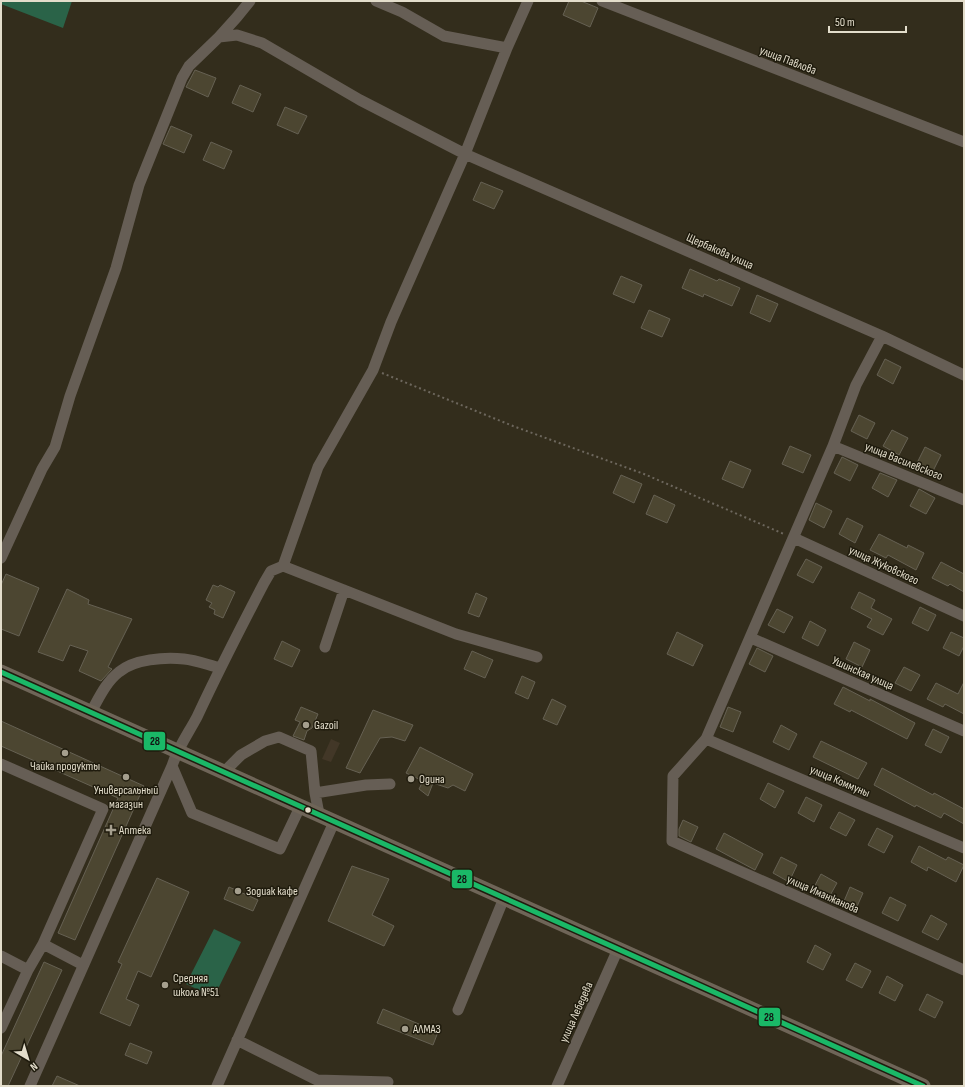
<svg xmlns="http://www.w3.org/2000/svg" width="965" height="1087" font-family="'Sofia Sans Condensed',sans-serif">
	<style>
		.industrial { fill: #423727 }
		.green { fill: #2a6348 }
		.building { fill: #4c4631; stroke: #666153 }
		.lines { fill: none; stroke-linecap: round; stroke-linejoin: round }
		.path { stroke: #6d675d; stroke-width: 2; stroke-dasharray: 2 3; stroke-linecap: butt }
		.minor { stroke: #665e55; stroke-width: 11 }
		.major { stroke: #6f6558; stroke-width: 15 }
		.bus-1-casing { stroke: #1f1b0d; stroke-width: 8 }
		.bus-1 { stroke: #1ab867; stroke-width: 5 }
		.poi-dot { fill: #a59f8e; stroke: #1f1b0d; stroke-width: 1.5 }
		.bus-dot { fill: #e3ddcb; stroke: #1f1b0d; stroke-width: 1.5 }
		.labels { text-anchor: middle; stroke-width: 3; stroke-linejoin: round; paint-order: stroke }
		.street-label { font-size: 12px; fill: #e3ddcb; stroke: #1f1b0d }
		.poi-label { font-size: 12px; fill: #e3ddcb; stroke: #1f1b0d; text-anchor: start }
		.line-badge { stroke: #1f1b0d; stroke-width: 1.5 }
		.pale-badge-label { font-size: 11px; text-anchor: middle; font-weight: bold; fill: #111 }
	</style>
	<rect width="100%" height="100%" fill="#332d1c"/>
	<!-- industrial -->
	<path class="industrial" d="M331,739l9,4 -9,19 -9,-3z"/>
	<!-- green -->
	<path class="green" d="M1,1h71l-9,27 -62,-24z
		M214,929l27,13 -27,55 -28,-13z"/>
	<!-- building -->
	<path class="building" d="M569,1h12l17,7 -8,19 -27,-12z
		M195,70l21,8 -8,19 -22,-10z
		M240,85l21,9 -8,18 -21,-9z
		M285,107l22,9 -9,18 -21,-9z
		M171,126l21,9 -8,18 -21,-9z
		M211,142l21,9 -8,18 -21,-9z
		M481,182l22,9 -9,18 -21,-9z
		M690,269l27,12 2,-2 21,9 -8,18 -28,-12 -1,3 -21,-9z
		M621,276l21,9 -8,18 -21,-9z
		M757,295l21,9 -8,18 -20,-9z
		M649,310l21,9 -8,18 -21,-9z
		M885,359l16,8 -8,17 -16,-9z
		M859,415l16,8 -8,16 -16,-8z
		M892,430l16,8 -9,17 -16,-9z
		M790,446l21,9 -8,18 -21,-9z
		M925,447l16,8 -8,16 -16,-8z
		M842,457l16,8 -8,16 -16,-8z
		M730,461l21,9 -8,18 -21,-9z
		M880,473l17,7 -9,17 -16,-9z
		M621,475l21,9 -8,19 -21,-10z
		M919,489l16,9 -9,16 -16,-8z
		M654,495l21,10 -8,18 -21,-9z
		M816,503l16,8 -8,17 -15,-8z
		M847,518l16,8 -8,17 -16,-9z
		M879,534l28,14 1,-3 16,8 -8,17 -28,-15 -2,3 -16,-8z
		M806,559l16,8 -9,16 -16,-8z
		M941,562l23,12v18l-14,-8 -2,2 -16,-8z
		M6,574l33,14 -20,48 -18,-7v-44z
		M213,585l5,2 2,-2 15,7 -12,26 -9,-4 1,-4 -6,-3 3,-4 -6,-3z
		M67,589l22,11 -1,4 44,15 -24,48 4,2 -11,12 -22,-10 9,-20 -18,-6 -7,16 -25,-9z
		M859,592l16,8 -4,8 21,11 -9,16 -16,-8 5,-8 -21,-11z
		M476,593l11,5 -8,19 -11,-4z
		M920,607l16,8 -8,16 -16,-8z
		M777,609l16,8 -9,16 -16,-8z
		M810,621l16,9 -8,16 -16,-8z
		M677,632l26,13 -10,21 -26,-12z
		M951,632l13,6v8l-5,10 -16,-8z
		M282,641l18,9 -8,17 -18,-8z
		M854,642l16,8 -8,17 -16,-8z
		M757,648l16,8 -8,16 -16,-8z
		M472,651l21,9 -8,18 -21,-9z
		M904,667l16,8 -9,16 -16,-8z
		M522,676l13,6 -7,17 -13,-6z
		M964,682v32l-19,-10 -2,3 -16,-8 9,-16 22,11z
		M843,687l27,14v-2l45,24 -8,16 -56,-29 -1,2 -16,-8z
		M552,699l14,7 -9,19 -14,-6z
		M301,707l17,7 -6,14 -5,3 -3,9 -11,-4 7,-14 -5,-2z
		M728,707l13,5 -8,20 -13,-5z
		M373,710l40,15 -8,16 -13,-4 -12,1 -20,35 -14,-5z
		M1,721l143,65 -69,154 -17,-7 60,-135 -117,-52z
		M781,725l16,9 -8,16 -16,-8z
		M933,729l16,8 -8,16 -16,-8z
		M821,741l46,22 -9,16 -45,-22z
		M420,747l53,27 -8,17 -12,-6 -5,3 -15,-5 -5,13 -9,-7 4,-8 -17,-8z
		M882,768l51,27 1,-2 30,16v15l-20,-11 -3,5 -25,-13 -1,2 -41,-22z
		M768,783l16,8 -9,17 -15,-9z
		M806,797l16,8 -8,17 -16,-9z
		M839,812l16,8 -9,16 -16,-8z
		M683,820l15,7 -7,15 -12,-6v-7z
		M877,828l16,8 -9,17 -16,-8z
		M724,833l39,21 -8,16 -39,-21z
		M919,846l27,14 2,-3 16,8 -8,17 -28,-15 -1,4 -16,-9z
		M781,857l16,8 -8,17 -16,-9z
		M352,866l37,13 -17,36 22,11 -10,20 -56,-25z
		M821,874l16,9 -9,16 -16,-8z
		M157,878l32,14 -38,85 -13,-6 -12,28 13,6 -9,21 -30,-13 22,-49 -4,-2z
		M229,887l29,13 -5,11 -29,-12z
		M850,887l13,6 -8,18 -13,-5z
		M890,897l16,8 -8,16 -16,-8z
		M931,915l16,9 -9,16 -16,-8z
		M815,945l16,9 -8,16 -16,-8z
		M44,962l18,8 -54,116h-7v-30z
		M855,963l16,8 -9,17 -16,-8z
		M887,976l16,9 -8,16 -16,-8z
		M927,994l16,8 -8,16 -16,-8z
		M383,1009l55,23 -5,13 -56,-22z
		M130,1043l22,9 -5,12 -22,-9z
		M57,1076l23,10h-28z"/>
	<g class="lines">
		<!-- path -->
		<path class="path" d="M382,373l131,53 131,48 140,60"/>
		<!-- minor -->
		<path class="minor" d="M376,1l26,11 42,24 63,12
			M602,1l362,141
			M219,37l18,-20 13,-16
			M882,336l-26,49 -23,61 -127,293 -33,37 -1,65 292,129
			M833,446l131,54
			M794,538l170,78
			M1,558l41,-89 13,-22 15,-51 46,-128 23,-83 43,-107 7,-12 30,-29 18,-2 25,8 98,57 105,54 417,182 82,39
			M283,566l35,-99 55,-97 18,-48 74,-168 42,-106 21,-47
			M751,638l213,93
			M325,647l19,-57
			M91,712c8,-14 15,-30 28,-40 15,-13 46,-15 65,-13 12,1 24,6 36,9
			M706,739l258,109
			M1,764l102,45 -60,135
			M172,766l20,47 88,36 20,-42
			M224,772l17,-17 24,-14 14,-4 32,14 4,42 4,21
			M315,793l51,-8 24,-1
			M1,956l27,14
			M458,1010l46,-112
			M1,1028l27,-58 15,-26 40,21
			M237,1040l80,40 71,2
			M30,1086l142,-320c6,-19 16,-32 25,-49 21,-45 44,-90 67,-134l7,-12 12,-5 173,68 81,23
			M217,1086l117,-264
			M557,1086l61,-137"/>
		<!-- major -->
		<path class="major" d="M1,672l922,414"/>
		<defs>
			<path id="bus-1" d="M1,672l922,414"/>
		</defs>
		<!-- bus-1 casing -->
		<use href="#bus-1" class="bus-1-casing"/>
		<!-- bus-1 -->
		<use href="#bus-1" class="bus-1"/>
	</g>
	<!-- markers -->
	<g class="poi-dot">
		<circle cx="306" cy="725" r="4"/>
		<circle cx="65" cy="753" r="4"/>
		<circle cx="126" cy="777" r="4"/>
		<circle cx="411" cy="779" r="4"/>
		<path d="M109 824h4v4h4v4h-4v4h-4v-4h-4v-4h4z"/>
		<circle cx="238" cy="891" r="4"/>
		<circle cx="165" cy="985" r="4"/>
		<circle cx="405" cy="1029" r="4"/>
	</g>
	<circle class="bus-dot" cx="308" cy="810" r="3.5"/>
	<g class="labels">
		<!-- street labels -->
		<g class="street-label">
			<text transform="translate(788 60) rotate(21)" y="4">улица Павлова</text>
			<text transform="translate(720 251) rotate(24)" y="4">Щербакова улица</text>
			<text transform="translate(904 461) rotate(22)" y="4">улица Василевского</text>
			<text transform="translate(884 565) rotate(25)" y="4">улица Жуковского</text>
			<text transform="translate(863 673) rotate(24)" y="4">Ушинская улица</text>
			<text transform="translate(840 781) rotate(23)" y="4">улица Коммуны</text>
			<text transform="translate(823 894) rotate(24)" y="4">улица Иманжанова</text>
			<text transform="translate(576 1012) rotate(-66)" y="4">улица Лебедева</text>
		</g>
		<!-- poi labels -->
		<g class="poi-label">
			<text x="314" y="729">Gazoil</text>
			<text x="65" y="770" text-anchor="middle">Чайка продукты</text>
			<text x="419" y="783">Одина</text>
			<text x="126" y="794" text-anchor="middle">Универсальный<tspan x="126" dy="14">магазин</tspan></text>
			<text x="119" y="834">Аптека</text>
			<text x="246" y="895">Зодиак кафе</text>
			<text x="173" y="982">Средняя<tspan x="173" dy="14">школа №51</tspan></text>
			<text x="413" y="1033">АЛМАЗ</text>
		</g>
	</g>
	<g class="line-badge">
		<rect x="143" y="731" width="23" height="20" rx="4" fill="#1ab867"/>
		<rect x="451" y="869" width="22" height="20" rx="4" fill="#1ab867"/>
		<rect x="758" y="1007" width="23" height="20" rx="4" fill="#1ab867"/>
	</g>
	<g class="pale-badge-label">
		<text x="155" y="745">28</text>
		<text x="462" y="883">28</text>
		<text x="769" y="1021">28</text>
	</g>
	<!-- border -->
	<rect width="965" height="1087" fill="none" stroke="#e3ddcb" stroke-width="4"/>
	<!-- north arrow -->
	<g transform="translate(28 1059) rotate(142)" stroke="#1f1b0d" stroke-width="3" paint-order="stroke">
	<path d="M0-3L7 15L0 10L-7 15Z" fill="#e3ddcb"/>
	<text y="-6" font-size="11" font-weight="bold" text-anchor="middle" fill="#e3ddcb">N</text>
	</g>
	<!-- scale -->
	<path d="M829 26v6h77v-6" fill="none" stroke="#e3ddcb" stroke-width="2"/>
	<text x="835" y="26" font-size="12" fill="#e3ddcb" stroke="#1f1b0d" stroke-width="3" paint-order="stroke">50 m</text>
</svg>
